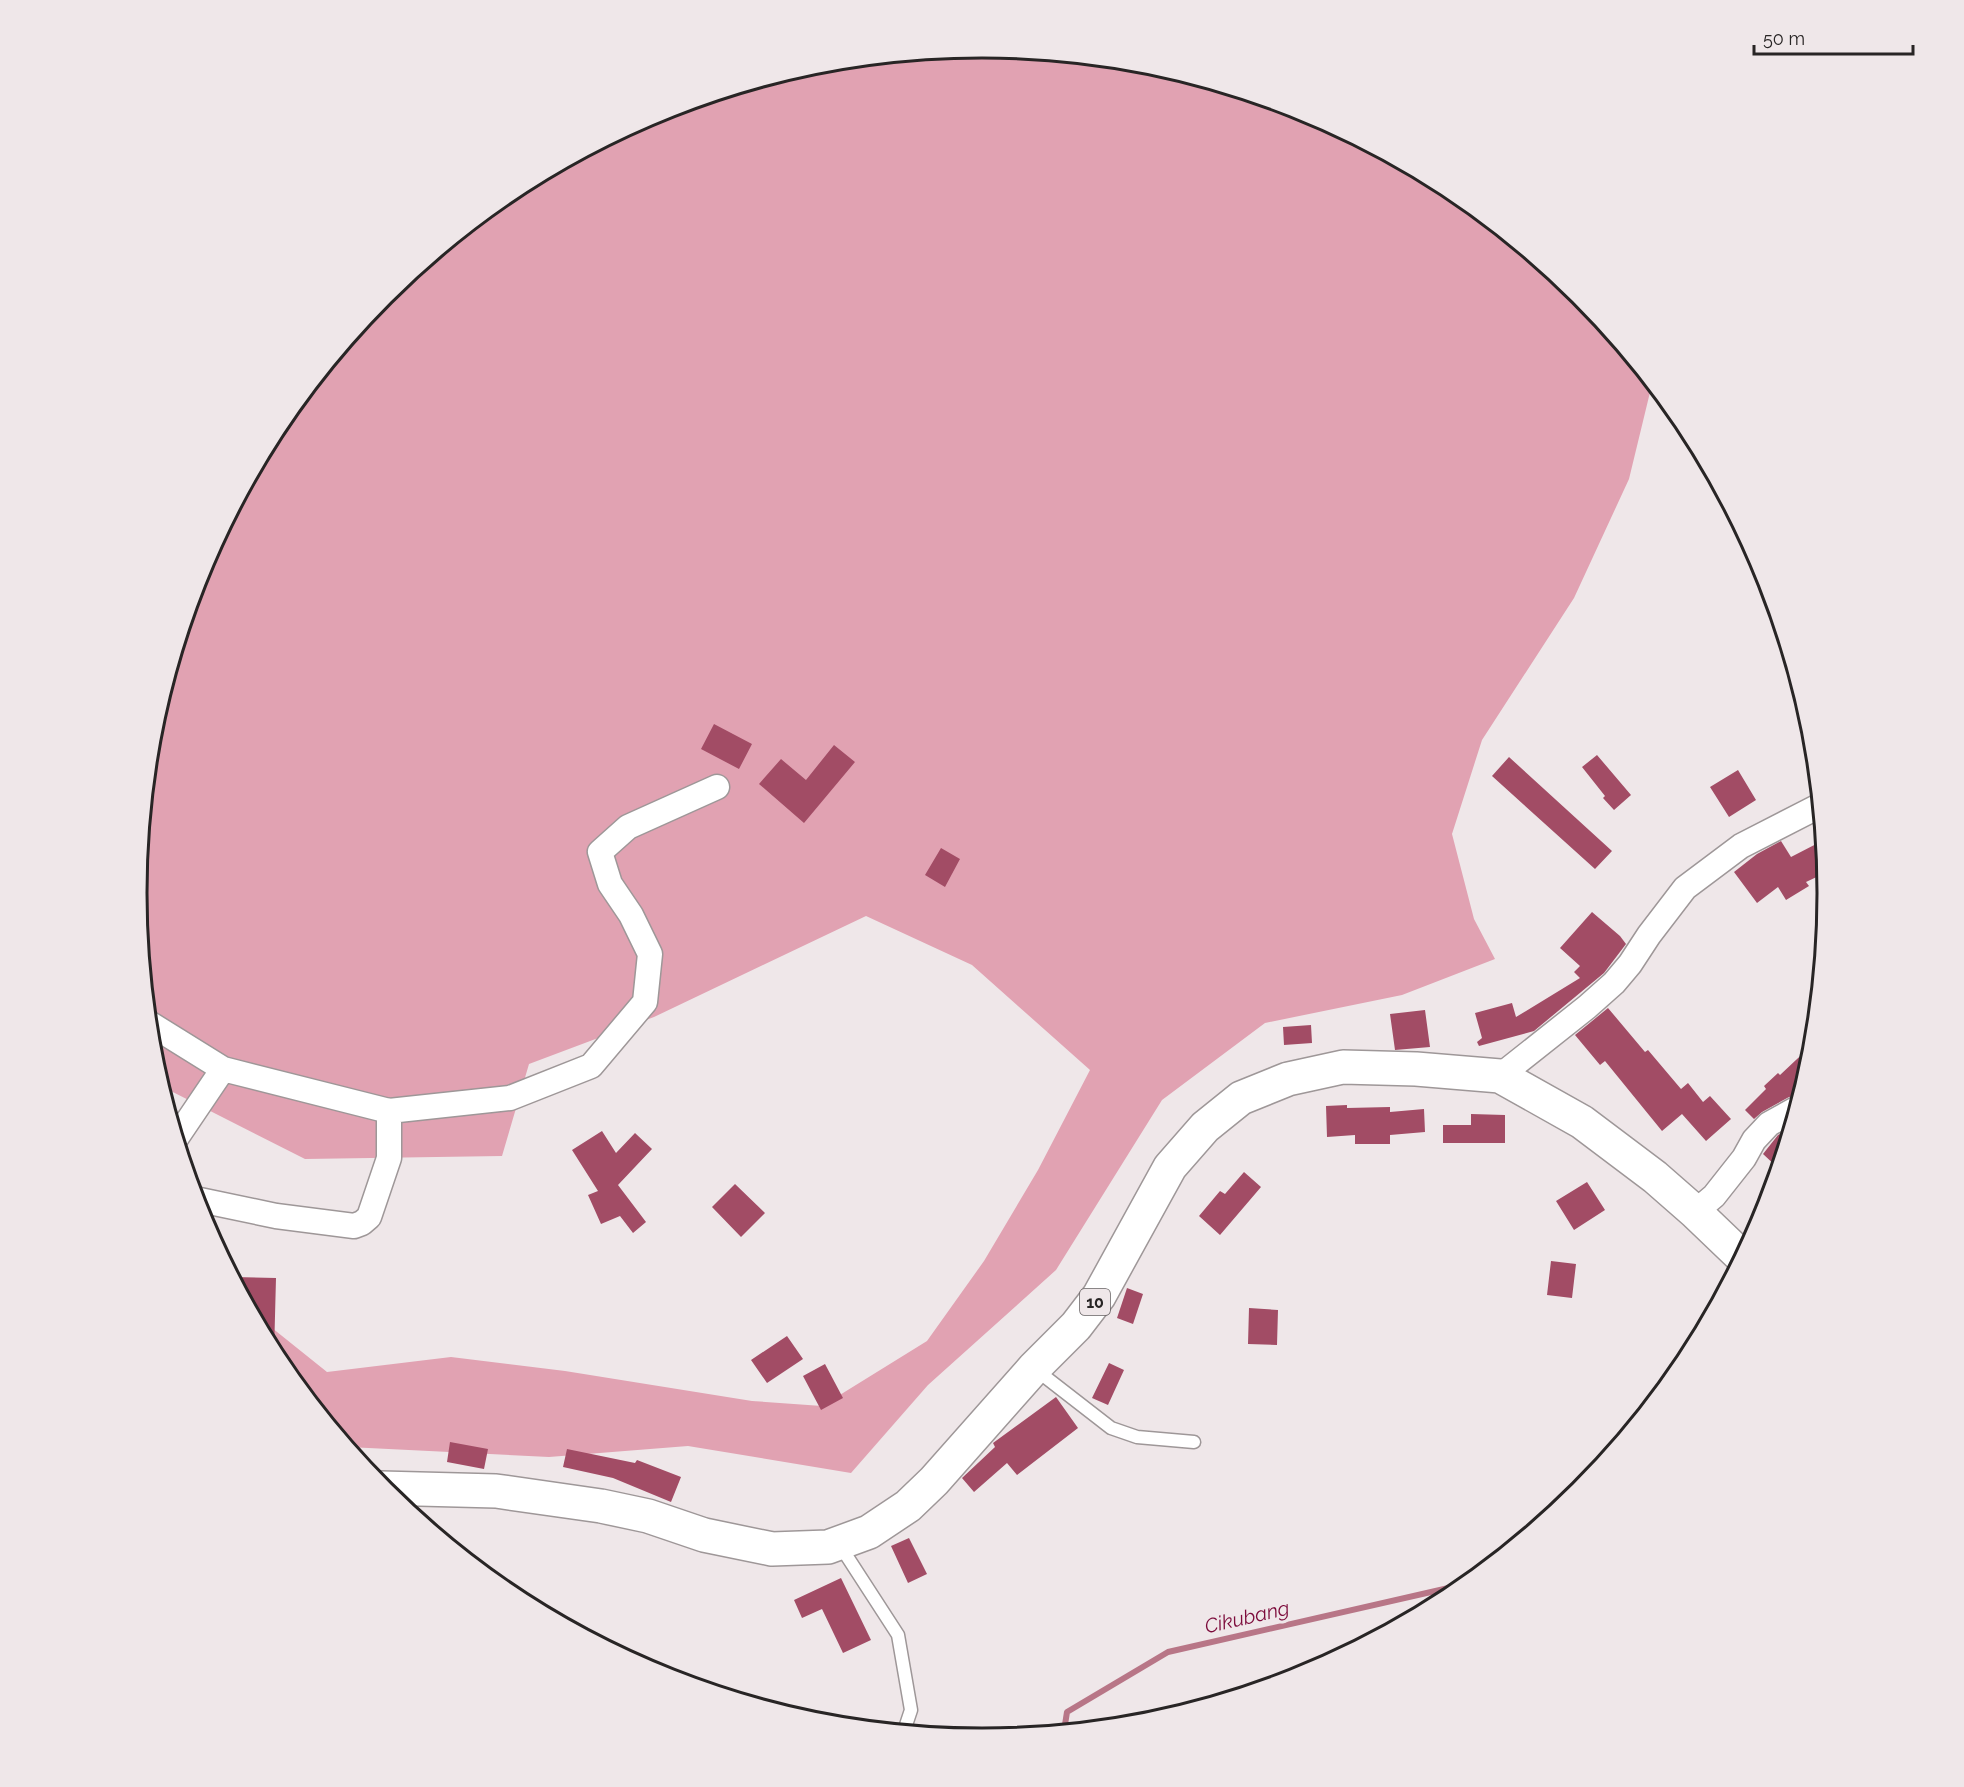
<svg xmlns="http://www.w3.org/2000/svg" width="1964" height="1787" font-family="Raleway,sans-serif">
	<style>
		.green { fill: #e1a2b2 }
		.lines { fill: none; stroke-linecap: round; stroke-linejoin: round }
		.stream { stroke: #b87687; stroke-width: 6 }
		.building { fill: #a24c65 }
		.service-casing { stroke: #9e9798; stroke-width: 15 }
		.minor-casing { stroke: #9e9798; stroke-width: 27 }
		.trunk-casing { stroke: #9e9798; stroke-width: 36 }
		.service { stroke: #fff; stroke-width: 12 }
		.minor { stroke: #fff; stroke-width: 24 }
		.trunk { stroke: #fff; stroke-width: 33 }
		.labels { text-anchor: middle; stroke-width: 6; stroke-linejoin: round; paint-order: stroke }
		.shield { fill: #efe7e9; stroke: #645f60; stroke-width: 1.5 }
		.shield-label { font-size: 16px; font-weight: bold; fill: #282525 }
		.water-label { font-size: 20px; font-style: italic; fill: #7c0b3b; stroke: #efe7e9 }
		.rim { fill: none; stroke: #282525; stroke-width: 3 }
	</style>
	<rect width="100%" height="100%" fill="#efe7e9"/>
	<!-- green -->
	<path class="green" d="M982,48l165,16 159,48 146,79 128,105 72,88 -23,95 -55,119 -92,142 -30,94 22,85 21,40 -93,36 -137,28 -103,77 -106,170 -128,115 -77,88 -163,-27 -139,11 -201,-10 -69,-84 -27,-51 75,60 124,-15 114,14 187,30 70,5 105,-65 57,-80 54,-91 52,-100 -118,-105 -106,-49 -212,101 -125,47 -27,92 -197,3 -144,-73 -8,-28 -16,-165 16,-165 48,-158 78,-147 105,-128 129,-105 146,-78 158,-48z"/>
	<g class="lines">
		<!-- stream -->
		<path class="stream" d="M1064,1731l3,-19 101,-60 298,-68"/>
	</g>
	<!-- building -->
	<path class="building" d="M714,724l38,20 -13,25 -38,-20z
		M834,745l21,17 -51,61 -45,-39 22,-25 25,21z
		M1597,755l34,40 -17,15 -11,-12 2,-2 -23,-29z
		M1509,757l103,94 -17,18 -103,-93z
		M1738,770l18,30 -27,17 -19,-30z
		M1781,841l10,16 31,-16 3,32 -19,9 3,4 -23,14 -8,-13 -21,16 -23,-31 23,-18z
		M941,848l19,11 -15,28 -20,-12z
		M1592,912l28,24 6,8 -22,29 -70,58 -55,15 -2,-4 5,-4 -7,-25 37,-10 4,14 64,-39 -6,-6 6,-6 -20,-18z
		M1608,1008l37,44 3,-2 33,39 7,-6 15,19 7,-6 21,23 -25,22 -24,-27 -20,17 -57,-70 -5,4 -25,-30z
		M1425,1010l5,37 -35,3 -5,-36z
		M1311,1025l1,18 -28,2 -1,-18z
		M1813,1044l-2,15 -11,37 -11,1 -27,15 -8,7 -9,-9 21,-21 -2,-3 14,-13 2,2z
		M1347,1105v3l43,-1v5l34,-3 1,23 -35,3v9h-35v-9l-28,2 -1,-31z
		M1471,1114l34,1v28h-62v-18h28z
		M1790,1129l-7,23 -5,16 -15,-14 15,-19z
		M602,1131l14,22 19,-20 17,16 -34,36 28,37 -13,11 -13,-17 -19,8 -13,-29 10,-4 -26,-41z
		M1244,1172l17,15 -41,48 -21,-19 21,-25 5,3z
		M1587,1182l18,28 -31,20 -18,-29z
		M735,1184l30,29 -24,24 -29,-30z
		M1551,1261l25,3 -4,34 -25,-3z
		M233,1277l43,1 -2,76 -22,-41v-15h-8z
		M1127,1288l16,6 -10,30 -16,-6z
		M1249,1308l29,2 -1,35 -29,-1z
		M787,1336l16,23 -36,24 -16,-23z
		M1109,1363l15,7 -16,35 -16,-7z
		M825,1364l18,34 -22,12 -18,-34z
		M1056,1397l22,31 -61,47 -10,-12 -33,29 -12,-14 33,-31 -2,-4z
		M450,1442l38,7 -4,20 -37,-7z
		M567,1449l68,14 2,-3 44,17 -10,25 -58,-24 -50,-11z
		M909,1538l18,36 -19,9 -17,-37z
		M841,1578l30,62 -28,13 -21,-44 -20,9 -8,-18z"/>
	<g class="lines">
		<defs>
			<path id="service" d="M1035,1369l76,59 26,9 57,5
				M839,1544l59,91 13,75 -7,21"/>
			<path id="minor" d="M149,1023l74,46 166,42v47l-20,59 -7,6 -8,3 -78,-10 -81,-17
				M1500,1076l87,-69 27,-24 16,-19 19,-29 36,-47 56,-42 78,-40
				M389,1111l121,-13 81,-32 54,-64 5,-48 -19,-39 -21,-31 -10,-32 28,-25 89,-40
				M177,1137l46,-68
				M1695,1212l19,-16 30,-38 10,-18 15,-16 27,-15"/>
			<path id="trunk" d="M381,1488l115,3 105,15 47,10 56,19 68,14 56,-2 41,-15 39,-26 26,-25 100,-113 42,-42 23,-30 71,-129 35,-40 36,-29 47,-19 55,-12 73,2 84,7 82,46 73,55 40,35 47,45"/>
		</defs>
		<!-- service casing -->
		<use href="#service" class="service-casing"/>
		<!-- minor casing -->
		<use href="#minor" class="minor-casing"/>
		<!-- trunk casing -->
		<use href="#trunk" class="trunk-casing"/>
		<!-- service -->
		<use href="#service" class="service"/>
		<!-- minor -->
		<use href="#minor" class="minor"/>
		<!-- trunk -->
		<use href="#trunk" class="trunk"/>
	</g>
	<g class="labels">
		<!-- shield labels -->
		<rect class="shield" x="1080" y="1289" width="30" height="26" rx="4.5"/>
		<g class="shield-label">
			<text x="1095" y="1308">10</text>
		</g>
		<!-- water labels -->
		<g class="water-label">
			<text transform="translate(1247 1617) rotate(-13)" y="7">Cikubang</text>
		</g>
	</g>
	<!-- crop -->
	<path d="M0 0H1964V1787H0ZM147 893a835 835 0 1 1 1670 0a835 835 0 1 1-1670 0Z" fill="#efe7e9" fill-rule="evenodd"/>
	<path class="rim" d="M147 893a835 835 0 1 1 1670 0a835 835 0 1 1-1670 0Z"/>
	<!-- scale -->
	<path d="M1754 45v9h159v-9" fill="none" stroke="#282525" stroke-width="3"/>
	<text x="1763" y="45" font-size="18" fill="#282525" stroke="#efe7e9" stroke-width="4.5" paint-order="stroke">50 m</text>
</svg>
